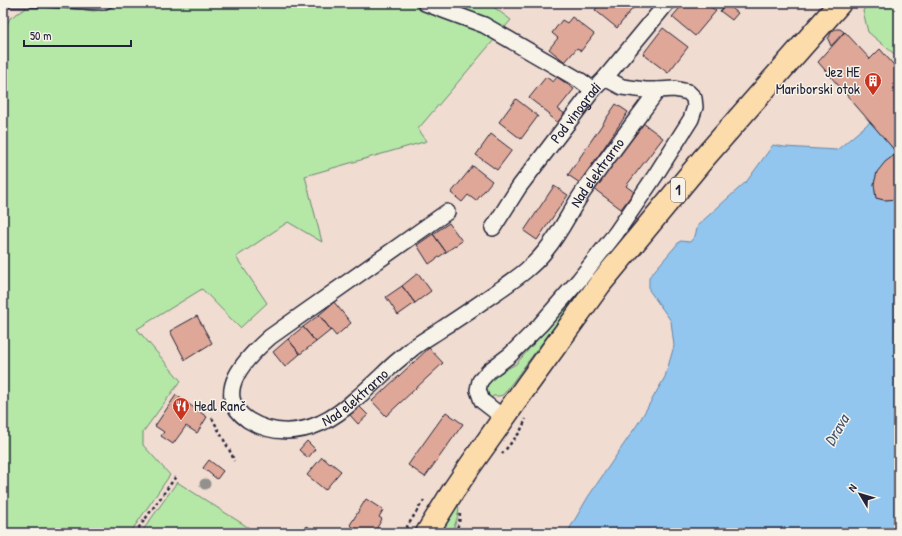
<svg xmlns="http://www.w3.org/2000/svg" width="902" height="536" font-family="'Patrick Hand',sans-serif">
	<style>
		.green { fill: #b5e7a7; stroke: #6c8471 }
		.water { fill: #92c6ef; stroke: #6584a7 }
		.building { fill: #dfa797; stroke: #22223b }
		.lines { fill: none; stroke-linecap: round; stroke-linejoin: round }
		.lane-casing { stroke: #22223b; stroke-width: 10 }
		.street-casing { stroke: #22223b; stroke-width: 18 }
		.primary-casing { stroke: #22223b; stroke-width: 25 }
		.path { stroke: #22223b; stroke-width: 2.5; stroke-dasharray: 3 3; stroke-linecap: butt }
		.lane { stroke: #f7f3e8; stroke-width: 7 }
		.street { stroke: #f7f3e8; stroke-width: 15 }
		.primary { stroke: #fddcac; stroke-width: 22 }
		.tree { fill: #93918d }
		.labels { text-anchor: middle; stroke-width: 3; stroke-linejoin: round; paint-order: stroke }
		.shield { fill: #f7f3e8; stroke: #62616f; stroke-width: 1 }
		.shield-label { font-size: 14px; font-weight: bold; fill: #22223b }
		.poi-label { font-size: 15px; fill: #22223b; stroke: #f7f3e8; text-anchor: end }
		.street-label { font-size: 15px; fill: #22223b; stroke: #f7f3e8 }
		.water-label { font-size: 16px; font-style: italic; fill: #445371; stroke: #f7f3e8 }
	</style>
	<rect width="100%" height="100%" fill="#f0dcd0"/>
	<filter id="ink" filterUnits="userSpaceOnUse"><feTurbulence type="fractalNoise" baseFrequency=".025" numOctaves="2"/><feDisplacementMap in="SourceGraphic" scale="8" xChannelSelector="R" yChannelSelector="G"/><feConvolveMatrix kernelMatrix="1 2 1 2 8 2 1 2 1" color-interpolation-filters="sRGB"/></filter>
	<g filter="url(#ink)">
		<!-- green -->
		<path class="green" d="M119,3h369l23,17 -93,109 9,12 -122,35 17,66 -34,-20 -52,35 31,46 -27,25 -38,-39 -65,40 44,52 -8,10 -30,41v13l27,30 -40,58h-127v-500l7,-15 23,-14 61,7z
			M868,3h31v55l-31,-26 -5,-21z
			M569,303l2,1 -68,91 -4,1h-6l-2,3 -4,-5 -2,-6 2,-5 6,-6 23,-13z
			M177,482l80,51h-116z
			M457,501c5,9 -2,22 -5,32h-15z"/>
		<!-- water -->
		<path class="water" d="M870,122l27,31 -20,19 -3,13 2,13 8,2 15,-1v334h-332l21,-36 51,-75 26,-45 9,-31 -3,-25 -22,-31v-13l31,-36 10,1 5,-6 3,-11 49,-44 26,-36 11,2 53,3z"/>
		<!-- building -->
		<path class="building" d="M600,3h27l6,5 -16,20 -22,-18z
			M684,3h22l10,8 -21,25 -23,-19z
			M726,4l12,9 -6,7 -12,-9z
			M572,17l22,17 -13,17 -4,-3 -12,14 -16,-13 9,-11 -6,-5 10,-13 5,3z
			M663,28l25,19 -20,26 -25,-19z
			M836,29h4l4,3 -13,14 -3,-7 4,-8z
			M845,32l25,27 10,-10 19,22v128l-15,1 -8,-2 -2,-14 3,-12 8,-10 12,-9 -79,-91z
			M546,77l7,5 4,-5 17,12 -16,20 7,5 -7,9 -9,-7 1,-2 -21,-16z
			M516,99l22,17 -17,23 -22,-17z
			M616,104l12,8 -48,71 -12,-8z
			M643,123l20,15 -37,48 8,6 -13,17 -28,-21z
			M491,134l21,16 -15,20 -21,-15z
			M473,166l19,15 -16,20 -8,-6 -6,7 -11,-9z
			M554,186l14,9 -31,45 -13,-9z
			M449,223l13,18 -16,11 -13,-18z
			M433,234l13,18 -17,12 -12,-19z
			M418,273l13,18 -16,12 -13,-17z
			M402,286l13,17 -17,12 -12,-18z
			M334,302l17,21 -15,13 -17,-21z
			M319,315l12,15 -15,12 -13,-15z
			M197,316l15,27 -27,17 -15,-29z
			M303,327l13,15 -16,12 -12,-15z
			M288,339l12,15 -15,13 -12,-15z
			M429,348l14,15 -57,53 -14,-15z
			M176,395l31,22 -10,16 -11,-7 -13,18 -12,-8 3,-4 -9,-6z
			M358,405l10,10 -10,9 -9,-10z
			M446,412l17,12 -38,53 -17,-12z
			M307,441l8,8 -7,9 -9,-8z
			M322,457l8,7 1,-1 10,8 -16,19 -18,-15z
			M209,460l14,11 -6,8 -14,-11z
			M366,499l17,11 -4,7 3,2 -8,14h-12l-12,-8z
			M307,526l11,7h-15z"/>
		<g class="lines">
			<defs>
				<path id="lane" d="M10,3h36l57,3 7,-3"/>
				<g id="street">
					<path d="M425,3l21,8 38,14 97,56 12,9"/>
					<path id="s1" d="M447,212l-177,125c-23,20 -60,57 -22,83 23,14 49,14 73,3 14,-6 26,-16 37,-26 13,-11 25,-23 37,-34 6,-5 12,-10 18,-15 9,-7 20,-13 30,-20 19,-12 37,-25 55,-37 17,-12 35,-24 48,-41 15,-18 24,-39 37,-58 24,-34 50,-68 75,-102"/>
					<path id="s2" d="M493,228l26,-41 74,-97 12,-12 62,-75"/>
					<path d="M504,418l-22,-17 -4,-11 2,-9 9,-10 21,-16 30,-30 39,-45 37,-47 39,-57 36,-57 4,-12 -1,-9 -6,-6 -14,-3 -16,1h-13l-23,-3 -17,-9"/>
				</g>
				<path id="primary" d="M427,533l26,-42 17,-25 57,-81 73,-101 104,-126 136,-155"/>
			</defs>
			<!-- lane casing -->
			<use href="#lane" class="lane-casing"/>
			<!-- street casing -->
			<use href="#street" class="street-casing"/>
			<!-- primary casing -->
			<use href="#primary" class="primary-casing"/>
			<!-- path -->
			<path class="path" d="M212,418l20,37 2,6
				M502,454l18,-22 6,-13
				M135,533l42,-58
				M403,533l19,-30 3,-4
				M455,533l4,-10 1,-9"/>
			<!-- lane -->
			<use href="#lane" class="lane"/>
			<!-- street -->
			<use href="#street" class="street"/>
			<!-- primary -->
			<use href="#primary" class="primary"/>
		</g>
		<!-- trees -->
		<circle class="tree" cx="205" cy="484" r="5.5"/>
	</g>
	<!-- icons -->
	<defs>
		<symbol id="building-pin" viewBox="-11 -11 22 30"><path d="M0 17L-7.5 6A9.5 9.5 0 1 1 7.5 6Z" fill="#c8321e" stroke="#f7f3e8"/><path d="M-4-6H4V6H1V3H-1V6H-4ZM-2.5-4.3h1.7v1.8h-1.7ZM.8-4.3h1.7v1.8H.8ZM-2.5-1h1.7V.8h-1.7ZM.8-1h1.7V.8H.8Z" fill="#fff"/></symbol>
		<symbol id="restaurant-pin" viewBox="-11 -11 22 30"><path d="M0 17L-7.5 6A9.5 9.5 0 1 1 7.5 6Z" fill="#c8321e" stroke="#f7f3e8"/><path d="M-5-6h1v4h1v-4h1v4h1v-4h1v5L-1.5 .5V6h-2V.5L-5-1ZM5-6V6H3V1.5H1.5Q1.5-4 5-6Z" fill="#fff"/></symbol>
	</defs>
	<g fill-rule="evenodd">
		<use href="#building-pin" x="863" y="71" width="20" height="27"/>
		<use href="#restaurant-pin" x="171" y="396" width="20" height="27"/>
	</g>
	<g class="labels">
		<!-- shield labels -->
		<rect class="shield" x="671" y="178" width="14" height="24" rx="3"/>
		<g class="shield-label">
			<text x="678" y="195">1</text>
		</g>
		<!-- poi labels -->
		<g class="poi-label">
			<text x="860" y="77">Jez HE<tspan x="860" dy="17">Mariborski otok</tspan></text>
			<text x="194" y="411" text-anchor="start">Hedl Ranč</text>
		</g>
		<!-- street labels -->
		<g class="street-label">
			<text dy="5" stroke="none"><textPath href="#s2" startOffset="142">Pod vinogradi</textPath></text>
			<text dy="5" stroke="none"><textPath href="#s1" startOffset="773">Nad elektrarno</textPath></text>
			<text dy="5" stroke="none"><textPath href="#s1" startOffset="438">Nad elektrarno</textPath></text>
		</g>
		<!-- water labels -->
		<g class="water-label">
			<text transform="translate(836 430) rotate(-60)" y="6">Drava</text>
		</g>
	</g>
	<!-- margin -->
	<rect width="902" height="536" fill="none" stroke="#f7f3e8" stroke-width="16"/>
	<rect x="8" y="8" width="886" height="520" fill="none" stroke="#22223b" stroke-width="1.5" filter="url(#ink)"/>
	<!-- north arrow -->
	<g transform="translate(860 494) rotate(308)" stroke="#f7f3e8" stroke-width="3" paint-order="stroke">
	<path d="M0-3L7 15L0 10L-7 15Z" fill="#22223b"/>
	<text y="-6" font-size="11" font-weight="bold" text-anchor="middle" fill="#22223b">N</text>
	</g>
	<!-- scale -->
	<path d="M24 40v6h107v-6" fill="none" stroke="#22223b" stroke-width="2"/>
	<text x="30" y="40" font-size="12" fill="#22223b" stroke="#f7f3e8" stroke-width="3" paint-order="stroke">50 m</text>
</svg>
